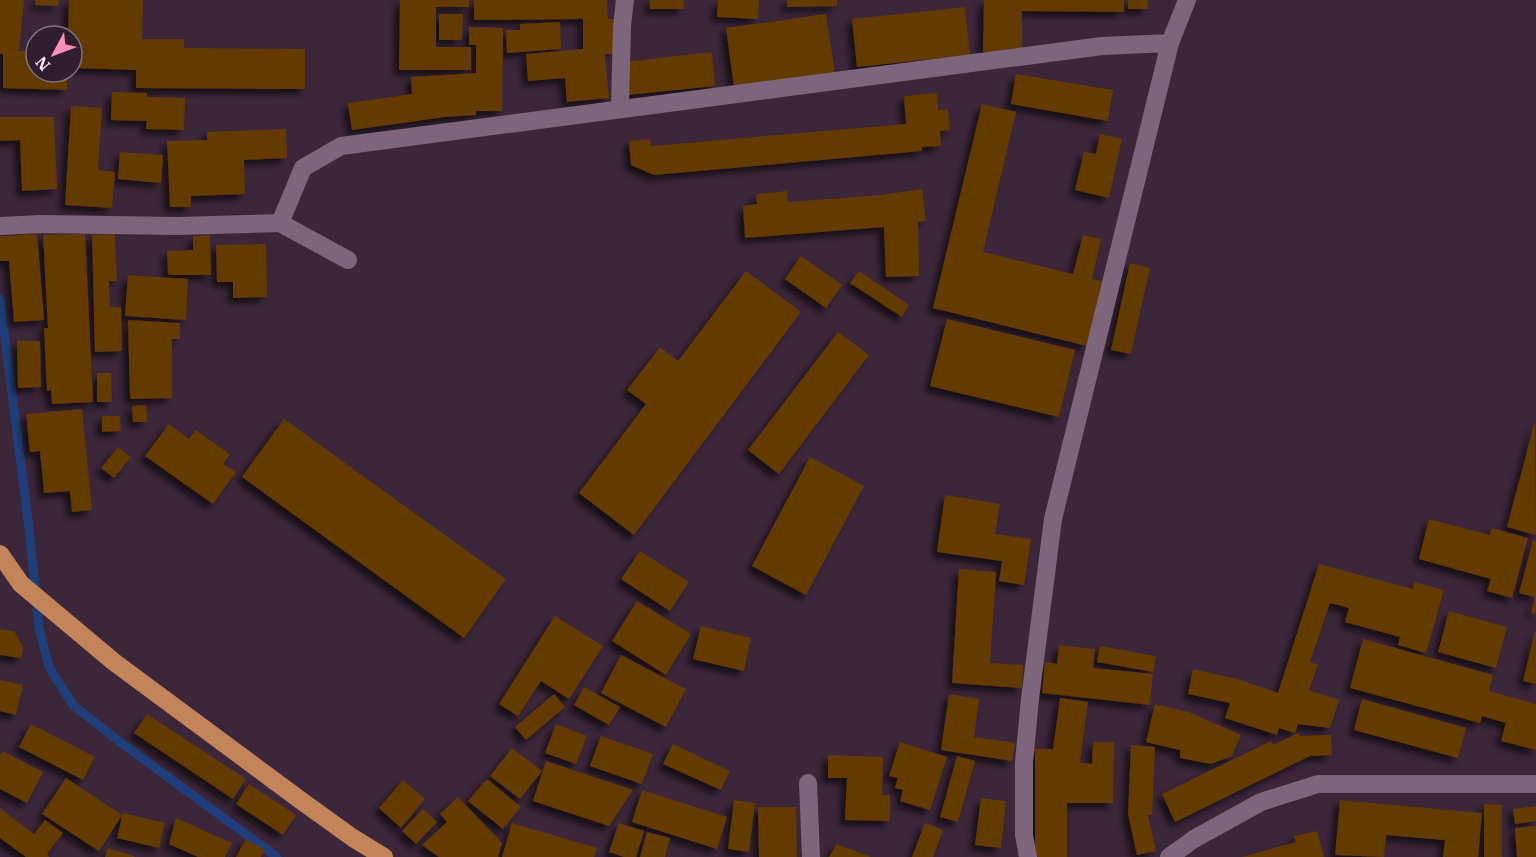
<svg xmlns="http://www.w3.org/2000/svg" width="1536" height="857" font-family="'IBM Plex Serif',serif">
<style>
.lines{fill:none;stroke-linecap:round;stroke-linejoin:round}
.stream{stroke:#203f7a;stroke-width:9}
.building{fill:#633a00;filter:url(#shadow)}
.minor{stroke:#7d657b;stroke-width:18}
.major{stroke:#c3845a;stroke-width:18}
</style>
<defs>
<filter id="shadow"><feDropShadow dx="-5.5" dy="5.5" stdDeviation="3" flood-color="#0009"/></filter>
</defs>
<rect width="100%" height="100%" fill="#3c263a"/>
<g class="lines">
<path class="stream" d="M0 299 29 528 39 628 49 667 73 705 116 739 277 857"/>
</g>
<path class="building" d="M0 0H24L19 51 36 52V72H67V90L3 88V54H0Z
M35 0H59L58 6 35 5Z
M69 0H143L142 39H184V48L305 49V89L136 88V70L72 68V36H68Z
M400 0H469V7H436V47H471V70H399Z
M474 0H607L608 19H613V54H605L609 98 567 102 565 78 528 81 526 54 583 49V19L474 20Z
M650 0H684V9H650Z
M718 0H759L758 19 717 17Z
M787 0H837V6L787 7Z
M984 0H1124V12L1022 11V52H983Z
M1128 0H1148V9H1128Z
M965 7 970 55 857 67 852 19Z
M439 14H463L462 40H439Z
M826 14 835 73 734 87 726 28Z
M560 22 561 49 507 53 506 30H520V24Z
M469 27 503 28 502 111H476V115L445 117 352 130 348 103 412 94 411 77 476 73V45H469Z
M712 52 715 86 627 95 624 62Z
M1016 74 1113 90 1108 121 1011 104Z
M112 92 147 93V97L185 98 184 130 146 129 147 121 111 120Z
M937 93 938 110 948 109 950 130 940 131 941 146 922 147V151L654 175 631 165 629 141 650 139 651 146 906 124 904 96Z
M982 104 1016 112 983 252 1073 274 1083 235 1101 239 1092 279 1102 281 1087 346 933 308Z
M71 106 102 108 98 170 115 172 112 208 65 205Z
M0 117H54L57 189 22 191 20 140 0 141Z
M286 129 287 158 244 160 245 194 191 196V207H170L167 141 207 140V132Z
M1100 134 1122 139 1109 198 1075 190 1084 152 1096 154Z
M120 152 163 155 161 183 118 179Z
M922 189 926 221 918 222 919 276 886 277 884 227 745 238 743 206 757 204 756 194 787 191 788 202 881 195Z
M37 234 44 320 14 322 9 261H0V236Z
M85 234 93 402 52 404 51 390 47 391 44 328H48L43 235Z
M115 234 117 281H109L110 307H121L122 351 95 352 92 235Z
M210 235 211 275H168L167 251 193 250V236Z
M266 244 267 297 233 298V282H217L216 245Z
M801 256 842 285 826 308 785 279Z
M1130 263 1150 268 1131 354 1111 350Z
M746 271 801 312 634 535 579 493 646 404 627 390 660 347 678 361Z
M859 271 909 305 902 317 850 283Z
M128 275 188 279 186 320 125 316Z
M947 319 1075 350 1059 417 930 386Z
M128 320 180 323V339H172V398L130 399Z
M838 332 869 355 779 474 748 450Z
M17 341H40L41 387 18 388Z
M97 373H111L112 402H97Z
M146 405 147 422H133L132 406Z
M82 409 92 510 72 512 70 491 44 493 40 451 30 452 26 414Z
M102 416H120L121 431 102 432Z
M284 419 506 579 464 638 242 477Z
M1535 421 1536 532 1535 535 1507 527Z
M169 424 189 439 196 430 230 454 223 464 236 472 213 504 145 456Z
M118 447 131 457 114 478 101 468Z
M810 457 864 486 806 595 752 566Z
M945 495 1000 504 995 534 1031 539 1024 585 999 581 1002 561 937 552Z
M1429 519 1490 535 1492 528 1528 538 1512 598 1487 591 1491 579 1419 559Z
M1533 540 1536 541V614L1531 613 1535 597 1519 593Z
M640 551 689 582 670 611 621 579Z
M1319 564 1413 589 1414 582 1444 590 1426 653 1398 645 1400 637 1345 622 1349 608 1330 603 1310 662 1318 665 1309 690 1339 700 1330 728 1298 724 1295 733 1279 728 1277 735 1225 718 1230 703 1188 694 1193 669 1238 679 1278 693Z
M959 569 996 572 990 663 1023 665 1022 688 952 683Z
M637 601 691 634 666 675 612 641Z
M1449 611 1507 627 1496 668 1438 652Z
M555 616 603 646 569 699 541 681 518 716 499 704Z
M701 626 751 638 744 671 693 659Z
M0 629 14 631 23 646 21 658 0 655Z
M1535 631H1536V684L1523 681Z
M1363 639 1493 675 1489 691 1536 704V750L1501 741 1506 723 1482 716 1480 723 1350 688Z
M1059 645 1095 649 1093 668 1153 674 1150 705 1042 693 1045 662 1057 664Z
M1100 646 1156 656 1153 672 1097 662Z
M621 655 686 689 666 727 601 693Z
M0 680 23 685 16 715 0 711Z
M584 687 620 707 609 725 574 705Z
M554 694 565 707 526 740 515 727Z
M949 694 979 699 974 737 1015 743 1012 761 941 750Z
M1060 698 1088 702 1080 763 1092 764 1093 742H1114L1113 803H1067V857H1035V749H1053Z
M1362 699 1466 728 1458 758 1354 730Z
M1155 704 1189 712 1241 735 1232 756 1211 764 1180 758V750L1146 742Z
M147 714 246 779 233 799 134 733Z
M31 724 95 757 83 780 19 747Z
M556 724 587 736 576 764 545 753Z
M1298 733 1300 736 1331 735 1332 755 1310 756 1175 822 1162 794 1271 741 1273 745Z
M601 736 653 754 642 784 590 766Z
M900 742 947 757 930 810 900 801 903 790 895 788 898 778 889 776Z
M673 744 730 771 721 790 663 764Z
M1131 745 1155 747 1152 815H1148L1156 851 1137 855 1128 814Z
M512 748 542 771 520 799 490 776Z
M2 751 43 772 27 803 0 789V756Z
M828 755 883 757 882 795H890V821L845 820 847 778H828Z
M957 756 975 761 958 822 940 817Z
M546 761 633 790 609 826 533 801Z
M66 778 122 815 99 851 42 814Z
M487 779 521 807 503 829 468 801Z
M403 780 425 799 401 828 379 808Z
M249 784 296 815 283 835 236 804Z
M642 790 727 817 717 849 632 822Z
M458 797 502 843 498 857H439L422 845 447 822 440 814Z
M981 798 1006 801 1001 848 975 845Z
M734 800 755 803 749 852 728 849Z
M1340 800 1482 813 1478 857H1443L1445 840 1386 835 1384 857 1335 855Z
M1484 804 1502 805V857H1484Z
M1536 806V821L1515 824 1513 809Z
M758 807H796L797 857H759Z
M0 808 34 834 45 820 63 833 47 854 49 857H26L0 838Z
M423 809 437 822 416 844 402 831Z
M123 813 165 823 159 848 117 838Z
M176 818 232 843 225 857H198L169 844Z
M512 823 597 848 594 857H502Z
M619 823 644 831 636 857H624L609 852Z
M925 823 943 830 933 857H912Z
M1536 826V857H1517L1515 828Z
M1317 831 1324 857H1242L1296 842 1294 836Z
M647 832 670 838 665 857H640Z
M246 839 265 850 261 857H236Z
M837 844 871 857H829Z
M108 848 134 856V857H105Z"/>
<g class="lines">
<path class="minor" d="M620 108 622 26 625 0
M280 223 303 168 341 146 1102 46 1170 43
M0 226 41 224 178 226 280 223 348 260
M808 783 811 857
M1028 857 1024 835V762L1030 699 1053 519 1170 43 1187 0
M1169 857 1194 839 1261 802 1318 784H1536"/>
<path class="major" d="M0 554 21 584 114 662 303 802 353 838 384 857"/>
</g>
<g transform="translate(54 54) rotate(229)"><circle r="28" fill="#311d30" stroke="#817080" stroke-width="1.5"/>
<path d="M0-4.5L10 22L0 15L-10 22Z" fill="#ff8eba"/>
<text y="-9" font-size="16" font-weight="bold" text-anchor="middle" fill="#faecf9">N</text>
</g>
</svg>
